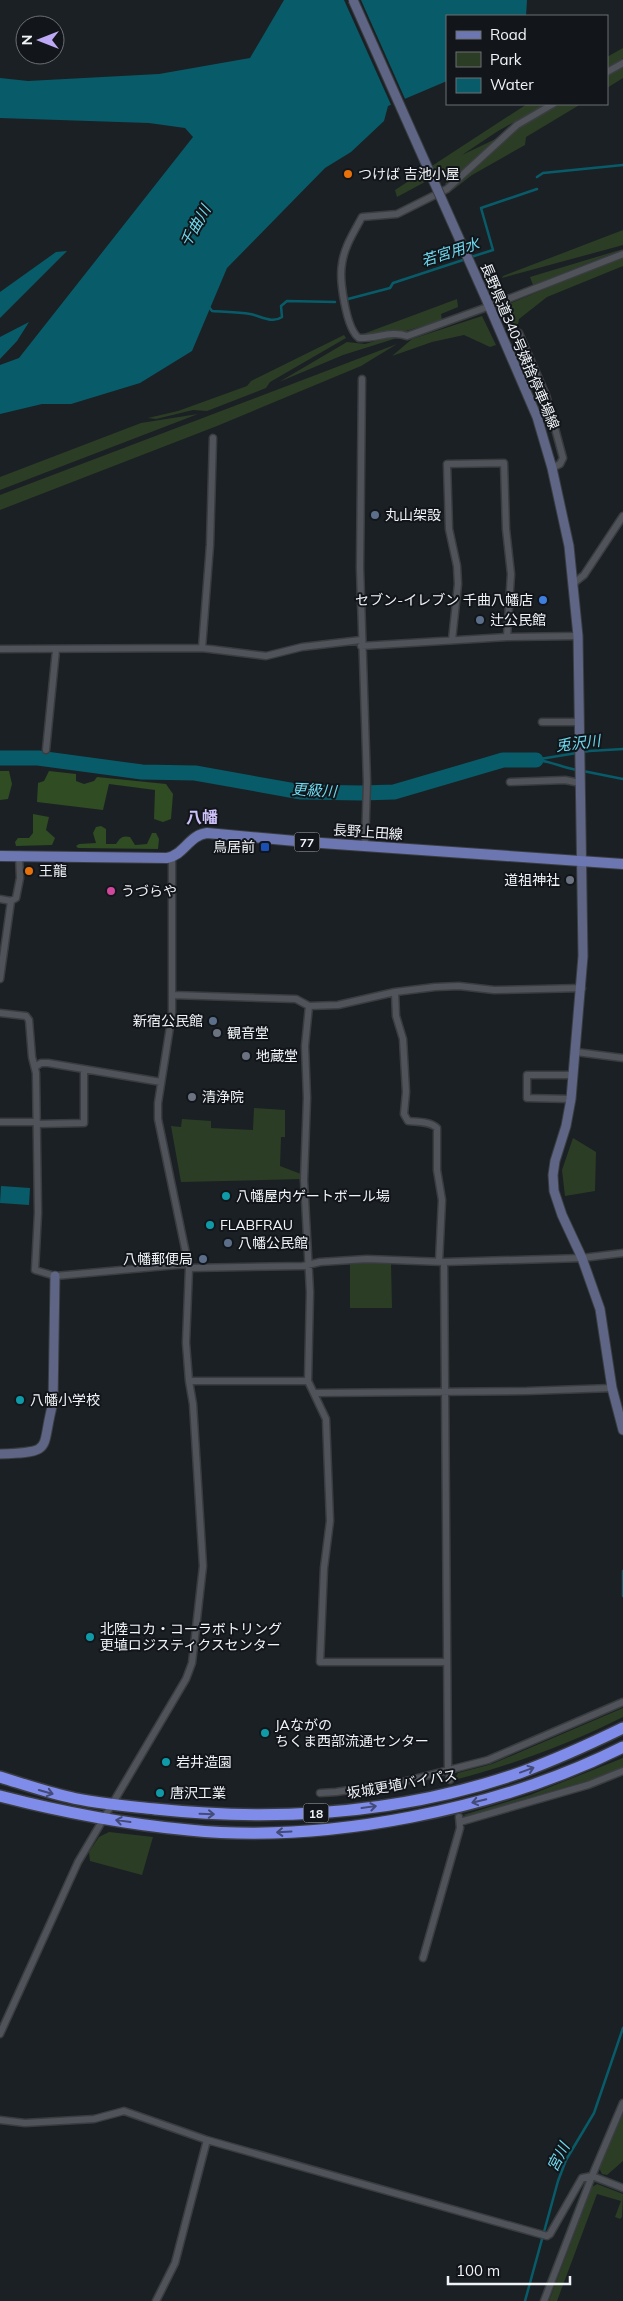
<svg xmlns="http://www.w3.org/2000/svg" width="623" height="2301" font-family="Mulish,'Noto Sans JP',sans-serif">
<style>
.green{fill:#2c3d25}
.forest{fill:#2f4c23}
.water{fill:#085c69}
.pier{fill:#1b2024}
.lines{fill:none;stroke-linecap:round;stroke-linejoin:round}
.stream{stroke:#085c69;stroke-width:2.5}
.river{stroke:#085c69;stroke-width:15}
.street-casing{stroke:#3a3d40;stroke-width:9}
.secondary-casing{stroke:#3a3d40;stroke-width:11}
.primary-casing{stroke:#3a3d40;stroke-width:12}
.highway-casing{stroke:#3a3d40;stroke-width:14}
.street{stroke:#50545a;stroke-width:6}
.secondary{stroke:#5e6585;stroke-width:9}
.primary{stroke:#6c76b0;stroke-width:10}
.highway{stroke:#7f8ce9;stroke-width:11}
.secondary-bridge-casing{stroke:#3a3d40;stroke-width:11;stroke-linecap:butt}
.secondary-bridge{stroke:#5e6585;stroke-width:9}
.oneway{stroke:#434b78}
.food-dot{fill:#e8710a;stroke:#12161b;stroke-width:2}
.service-dot{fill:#5c6f8a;stroke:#12161b;stroke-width:2}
.shop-dot{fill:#3f7fe0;stroke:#12161b;stroke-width:2}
.transit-dot{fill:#1a4fb4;stroke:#12161b;stroke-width:2}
.worship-dot{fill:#6b7280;stroke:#12161b;stroke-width:2}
.hotel-dot{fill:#d1479c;stroke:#12161b;stroke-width:2}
.culture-dot{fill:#0f9aa8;stroke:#12161b;stroke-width:2}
.labels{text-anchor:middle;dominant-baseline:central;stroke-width:4;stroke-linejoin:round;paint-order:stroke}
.shield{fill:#12161b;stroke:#aeb1b5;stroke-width:1}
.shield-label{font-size:12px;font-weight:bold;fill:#f1f4f7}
.poi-label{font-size:14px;fill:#f1f4f7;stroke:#12161b;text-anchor:start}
.street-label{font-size:14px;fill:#f1f4f7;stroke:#12161b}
.water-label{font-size:15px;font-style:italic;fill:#6cd9ee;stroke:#12161b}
.quarter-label{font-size:16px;font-weight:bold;fill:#cec0f9;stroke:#12161b}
</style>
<rect width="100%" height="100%" fill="#1b2024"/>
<path class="green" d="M623 48V58L607 68V57Z
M623 67V78L607 88V76Z
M527 104H546L498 131 462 155 506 134 450 184H445L453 175 451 168 397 197 395 190Z
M559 104H581L526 137 525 145 472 175 449 193 521 126Z
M623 230V245L502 278 503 276Z
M623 249 533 285 530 277Z
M623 257V266L547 297 519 319 515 340 499 308Z
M457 299 458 307 441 314 442 320 406 331H390L373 335 363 334Z
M482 316 496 345 490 347 464 335 432 342 392 356 412 339Z
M344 335 346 338 270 382 266 388 207 411 193 410 156 419 148 418 178 411 247 386 251 381Z
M388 337 397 338 343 355 279 382 347 342 365 344Z
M397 344 361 366 217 426 0 510V495Z
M198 414 0 490V477L141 423Z
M254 1108 285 1110V1137H281L280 1166 301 1174V1179L181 1182 171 1126 181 1127 182 1119 211 1121V1128L253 1130Z
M573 1138 596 1152 595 1191 565 1196 562 1170Z
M376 1262 391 1263 392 1308H350V1264Z
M623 1708V1717C569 1744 512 1765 454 1780L458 1773 492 1764Z
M623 1758V1767L587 1781 466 1816 463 1815 530 1795Z
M109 1832 153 1837 142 1875 90 1861 89 1852 99 1837Z
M623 2114V2161L607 2175 602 2174 599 2168Z
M597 2184 623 2194 622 2217 620 2219 615 2217 621 2201 597 2194 557 2301H549L592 2187Z"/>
<path class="forest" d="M0 771H9L12 784 8 799 0 800Z
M49 771 76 774V781L84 784 94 781 97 777 166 784 173 794 171 819 163 822 154 819 155 790 109 784 103 810 37 802 38 783 44 781Z
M33 814 49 817 46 830 55 838 52 845 16 846 15 842 18 838H29L33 833Z
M101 826 106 829V844H116C120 838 122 835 130 837L135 845 147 844 152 833H156L159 839 158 849 78 848 76 846 79 844 96 843 93 833 96 827Z"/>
<path class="water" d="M284 0H527L526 16H447V81L388 106 384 121 351 152 325 168 227 268 192 351 140 383 71 404H42L0 414V365L19 358 193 137 185 128 149 123 0 118V78L28 81 159 74 250 58Z
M67 251 0 318V292L56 252Z
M29 322 17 341 0 359V337Z
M1 1186 30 1188 29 1205 0 1203Z"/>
<path class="pier" d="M344 0H361L406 101 392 107Z"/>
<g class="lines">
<path class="stream" d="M537 177 543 173 623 165
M471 257 493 250 481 208 537 189
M348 299 390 288 393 283 466 259
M209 307 212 311C225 312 238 312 250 314 261 316 272 324 282 317L281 306 287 301 335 302
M540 759 589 751 623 749
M536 760C551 761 563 768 577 770
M583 771 623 779
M623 1571V1596
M525 2301 558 2181 566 2160 594 2113 623 2028"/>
<path class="river" d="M0 758H38L142 772 195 773 301 792 362 793 394 792 503 760H536"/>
<defs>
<path id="street" d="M607 72 623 63
M553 104 517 125 447 189 397 214 362 217C354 232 344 247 342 264 339 279 346 329 359 338 376 339 391 330 407 336L490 306 623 254
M519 333 546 395 563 458 560 464 552 468
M362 379 360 568 367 782 365 846
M574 583 584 575 623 516
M452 640 458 584 457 566 449 529 447 464 504 463 506 529 511 574 507 637
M361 646 507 637 578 636
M202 648 210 545 213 438
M0 649 202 648 266 656 302 647 361 640
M542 722H579
M46 750 56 650
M510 782 565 780 580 783
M0 899 11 901
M0 979 11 901 16 898 20 878 19 855
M395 992 396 1016 403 1039 406 1092 404 1114 408 1121C417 1122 430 1121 437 1128V1170L442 1200 439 1262
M173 995 296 999 309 1006 338 1005 395 992 435 987 459 986 494 990 582 988
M309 1006 305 1046 307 1098 304 1180 310 1292 308 1381 326 1419 330 1521 324 1568 320 1662H447
M0 1013 26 1016 29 1020 32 1057 36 1073 38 1213 35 1270 55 1276 188 1264
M576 1052 623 1058
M35 1067 41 1063H48L161 1082
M571 1099 527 1098V1075H573
M0 1122H37
M37 1124 84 1123V1070
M444 1262 448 1769 450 1780
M189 1268 303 1266 320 1262 367 1259 444 1262 582 1258 623 1253
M189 1381H308
M314 1393 527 1391 612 1388
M320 1793 336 1792 402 1782 488 1760 623 1702
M460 1822 588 1785 623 1771
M423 1958 460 1828 459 1817
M0 2034 78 1862 186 1679 192 1663 203 1566 193 1404 189 1381 186 1343 189 1268 158 1119V1103L172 1014V857
M623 2103 592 2176 623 2188
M0 2120 25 2123 94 2119 124 2111 207 2140
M156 2301 175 2263 207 2140 547 2236 550 2234 582 2178 592 2176 544 2301"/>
<path id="secondary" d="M487 301 537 417 552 468 569 546 578 636 583 956 571 1099 566 1126 555 1161 553 1175 554 1191 562 1215 582 1258 600 1309 612 1388 623 1430
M0 1454C56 1452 40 1450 53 1403L55 1276"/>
<path id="primary" d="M0 856 167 858C184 855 189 835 207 833L307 842 623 864"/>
<path id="highway" d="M0 1777C23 1784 46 1792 69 1797 97 1804 127 1806 155 1809 278 1822 405 1813 522 1772 557 1759 590 1744 623 1728
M0 1796C62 1812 125 1824 189 1830 326 1844 500 1809 623 1747"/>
</defs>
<use href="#street" class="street-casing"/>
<use href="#secondary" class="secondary-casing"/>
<use href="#primary" class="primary-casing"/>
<use href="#highway" class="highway-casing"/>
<use href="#street" class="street"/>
<use href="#secondary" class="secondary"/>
<use href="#primary" class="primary"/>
<use href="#highway" class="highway"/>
<defs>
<path id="secondary-bridge" d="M353 0 487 301"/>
</defs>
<use href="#secondary-bridge" class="secondary-bridge-casing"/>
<use href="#secondary-bridge" class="secondary-bridge"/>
</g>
<defs><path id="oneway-shaft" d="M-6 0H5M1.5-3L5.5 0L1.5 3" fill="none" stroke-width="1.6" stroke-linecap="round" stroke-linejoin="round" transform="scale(1.25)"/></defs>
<g class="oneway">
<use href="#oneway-shaft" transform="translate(527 1770) rotate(-20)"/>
<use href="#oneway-shaft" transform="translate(46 1792) rotate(16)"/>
<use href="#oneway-shaft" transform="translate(479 1801) rotate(166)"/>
<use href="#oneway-shaft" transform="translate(369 1807) rotate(-8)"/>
<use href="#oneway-shaft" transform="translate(207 1814) rotate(2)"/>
<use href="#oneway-shaft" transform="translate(123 1821) rotate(-172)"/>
<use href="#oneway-shaft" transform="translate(284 1832) rotate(177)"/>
</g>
<g class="food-dot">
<circle cx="348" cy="174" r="5"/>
<circle cx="29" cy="871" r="5"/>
</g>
<g class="service-dot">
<circle cx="375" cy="515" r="5"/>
<circle cx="480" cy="620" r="5"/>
<circle cx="213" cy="1021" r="5"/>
<circle cx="228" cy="1243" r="5"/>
<circle cx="203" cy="1259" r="5"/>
</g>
<circle class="shop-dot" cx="543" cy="600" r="5"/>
<rect class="transit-dot" x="260" y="842" width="10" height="10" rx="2.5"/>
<g class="worship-dot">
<circle cx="570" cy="880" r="5"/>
<circle cx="217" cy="1033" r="5"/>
<circle cx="246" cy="1056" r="5"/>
<circle cx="192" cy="1097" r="5"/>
</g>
<circle class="hotel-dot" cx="111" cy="891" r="5"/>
<g class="culture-dot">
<circle cx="226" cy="1196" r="5"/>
<circle cx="210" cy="1225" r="5"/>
<circle cx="20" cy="1400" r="5"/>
<circle cx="90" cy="1637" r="5"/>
<circle cx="265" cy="1733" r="5"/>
<circle cx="166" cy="1762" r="5"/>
<circle cx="160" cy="1793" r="5"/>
</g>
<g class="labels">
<g class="shield">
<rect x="294.5" y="832.5" width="25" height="19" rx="4"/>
<rect x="303.5" y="1803.5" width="25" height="19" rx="4"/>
</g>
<g class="shield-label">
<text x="307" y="842">77</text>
<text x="316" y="1813">18</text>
</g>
<g class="poi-label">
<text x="358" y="174">つけば 吉池小屋</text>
<text x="385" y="515">丸山架設</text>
<text x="533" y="600" text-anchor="end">セブン-イレブン 千曲八幡店</text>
<text x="490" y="620">辻公民館</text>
<text x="255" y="847" text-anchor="end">鳥居前</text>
<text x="39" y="871">王龍</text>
<text x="560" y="880" text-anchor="end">道祖神社</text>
<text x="121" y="891">うづらや</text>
<text x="203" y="1021" text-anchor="end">新宿公民館</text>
<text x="227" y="1033">観音堂</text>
<text x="256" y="1056">地蔵堂</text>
<text x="202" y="1097">清浄院</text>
<text x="236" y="1196">八幡屋内ゲートボール場</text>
<text x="220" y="1225">FLABFRAU</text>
<text x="238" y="1243">八幡公民館</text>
<text x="193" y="1259" text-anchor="end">八幡郵便局</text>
<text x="30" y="1400">八幡小学校</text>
<text x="100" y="1629">北陸コカ・コーラボトリング<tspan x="100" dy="16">更埴ロジスティクスセンター</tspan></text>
<text x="275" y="1725">JAながの<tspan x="275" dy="16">ちくま西部流通センター</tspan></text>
<text x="176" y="1762">岩井造園</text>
<text x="170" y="1793">唐沢工業</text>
</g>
<g class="street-label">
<text transform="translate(520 346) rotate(67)">長野県道340号姨捨停車場線</text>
<text transform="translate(368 832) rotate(4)">長野上田線</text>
<text transform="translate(402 1784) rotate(-10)">坂城更埴バイパス</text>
</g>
<g class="water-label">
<text transform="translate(195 226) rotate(-60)">千曲川</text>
<text transform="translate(450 252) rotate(-18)">若宮用水</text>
<text transform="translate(578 743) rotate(-7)">兎沢川</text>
<text transform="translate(314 790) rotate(3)">更級川</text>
<text transform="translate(558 2157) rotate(-63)">宮川</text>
</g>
<g class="quarter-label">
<text x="202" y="817">八幡</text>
</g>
</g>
<rect x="446" y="15" width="162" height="90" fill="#12161b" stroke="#6b6f73"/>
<rect x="456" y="31" width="25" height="8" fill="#6c76b0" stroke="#6b6f73"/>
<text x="490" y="40" font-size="15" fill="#f1f4f7">Road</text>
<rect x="456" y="52" width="25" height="15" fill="#2c3d25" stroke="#6b6f73"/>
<text x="490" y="65" font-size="15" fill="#f1f4f7">Park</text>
<rect x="456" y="78" width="25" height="15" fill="#085c69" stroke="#6b6f73"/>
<text x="490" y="90" font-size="15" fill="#f1f4f7">Water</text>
<g transform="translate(40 40) rotate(270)"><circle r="24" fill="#12161b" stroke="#6b6f73"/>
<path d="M0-4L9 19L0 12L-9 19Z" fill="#bda9f5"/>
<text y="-8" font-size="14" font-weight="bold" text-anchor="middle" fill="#f1f4f7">N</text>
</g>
<path d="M448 2276v8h122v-8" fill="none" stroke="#f1f4f7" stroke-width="2.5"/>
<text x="456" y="2276" font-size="15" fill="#f1f4f7" stroke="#12161b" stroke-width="4" paint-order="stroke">100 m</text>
</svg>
